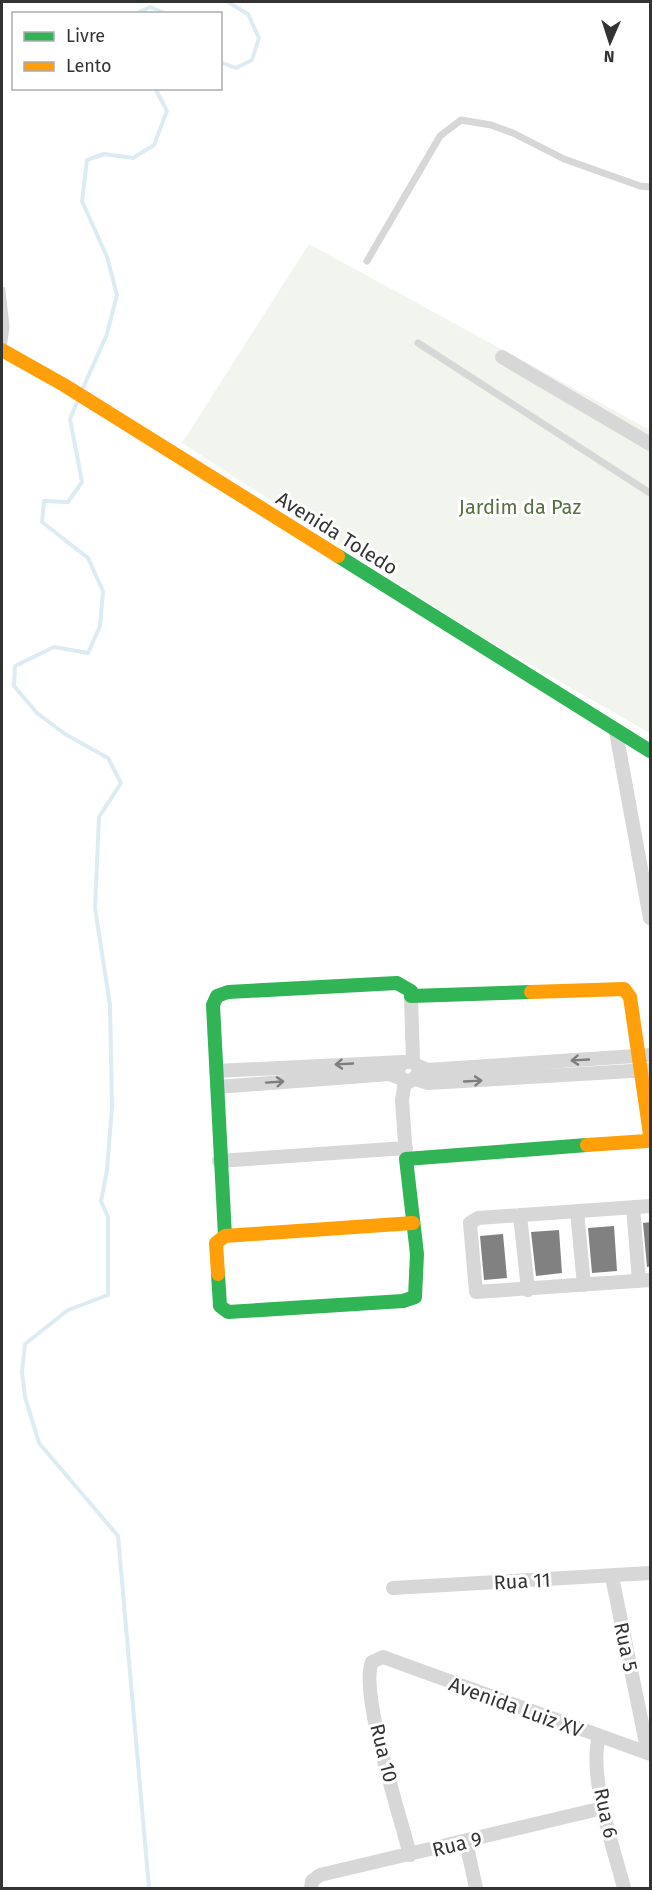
<svg xmlns="http://www.w3.org/2000/svg" width="652" height="1890" font-family="'Fira Sans',sans-serif">
<style>
.green{fill:#f1f5ed}
.lines{fill:none;stroke-linecap:round;stroke-linejoin:round}
.stream{stroke:#ddebf3;stroke-width:4}
.building{fill:#818181}
.lane{stroke:#d7d7d7;stroke-width:7}
.street{stroke:#d7d7d7;stroke-width:14}
.fast{stroke:#30b455;stroke-width:14}
.slow{stroke:#ff9f0a;stroke-width:14}
.oneway{stroke:#7d7d7d}
.labels{text-anchor:middle;dominant-baseline:central;stroke-width:6;stroke-linejoin:round;paint-order:stroke}
.park-label{font-size:20px;fill:#56703f;stroke:#fff}
.street-label{font-size:20px;fill:#333;stroke:#fff}
</style>
<rect width="100%" height="100%" fill="#fff"/>
<path class="green" d="M309 244 650 430V733L482 637 182 443Z"/>
<g class="lines">
<path class="stream" d="M135 14 150 7 167 14
M220 62 236 68 252 60 259 38 248 14 228 2
M83 388 107 334 117 295 107 257 82 201 87 160 104 154 133 158 154 145 167 111 155 88
M78 400 70 419 82 482 68 502 44 501 42 522 88 558 103 591 100 626 88 653 54 647 15 666 14 686 37 713 65 734 108 758 121 783 99 817 95 908 110 1005 112 1107 107 1170 101 1201 108 1217V1295L68 1310 25 1344 22 1372 25 1397 39 1443 118 1536 149 1888"/>
</g>
<path class="building" d="M651 1222V1266L647 1267 643 1223Z
M614 1226 617 1271 592 1273 588 1228Z
M559 1230 562 1273 536 1276 531 1232Z
M503 1234 507 1278 484 1280 480 1236Z"/>
<g class="lines">
<path class="lane" d="M367 261 440 136 461 120 491 125 513 133 564 159 640 186 650 187
M2 290 6 327 3 348
M418 343 650 493"/>
<path class="street" d="M502 357 650 444
M616 732 650 918
M411 996 413 1062
M418 1066 427 1070 650 1055
M216 1071 403 1062
M415 1079 428 1083 649 1070
M405 1081 402 1100 406 1157
M217 1087 390 1074 409 1082 418 1075V1066L413 1062H403L398 1069 399 1076
M219 1161 406 1148
M650 1206 478 1218 470 1223 476 1292 650 1280
M633 1207 639 1281
M577 1211 584 1285
M520 1215 528 1290
M612 1577 648 1753
M393 1588 650 1573
M599 1737C588 1775 614 1849 624 1888
M466 1842 476 1888
M410 1855C401 1818 359 1692 372 1662L383 1657 650 1754
M311 1888 312 1881 320 1875 603 1808"/>
<path class="fast" d="M338 556 650 751
M225 1236 213 1005 217 996 228 992 397 983 411 991V996L531 992
M218 1274 220 1306 228 1312 403 1301 415 1297 417 1254 406 1159 587 1145"/>
<path class="slow" d="M2 350 64 385 338 556
M531 992 624 989 630 997 650 1134 647 1141 587 1145
M218 1274 216 1243 225 1236 413 1223"/>
</g>
<defs><path id="oneway-shaft" d="M-6 0H5M1.5-3L5.5 0L1.5 3" fill="none" stroke-width="1.6" stroke-linecap="round" stroke-linejoin="round" transform="scale(1.5)"/></defs>
<g class="oneway">
<use href="#oneway-shaft" transform="translate(580 1060) rotate(177)"/>
<use href="#oneway-shaft" transform="translate(344 1064) rotate(177)"/>
<use href="#oneway-shaft" transform="translate(473 1081) rotate(-3)"/>
<use href="#oneway-shaft" transform="translate(275 1082) rotate(-4)"/>
</g>
<g class="labels">
<g class="park-label">
<text x="520" y="507">Jardim da Paz</text>
</g>
<g class="street-label">
<text transform="translate(337 533) rotate(32)">Avenida Toledo</text>
<text transform="translate(522 1581) rotate(-3)">Rua 11</text>
<text transform="translate(626 1647) rotate(78)">Rua 5</text>
<text transform="translate(516 1707) rotate(20)">Avenida Luiz XV</text>
<text transform="translate(384 1753) rotate(76)">Rua 10</text>
<text transform="translate(606 1813) rotate(78)">Rua 6</text>
<text transform="translate(457 1844) rotate(-14)">Rua 9</text>
</g>
</g>
<rect width="652" height="1890" fill="none" stroke="#333333" stroke-width="6"/>
<rect x="12" y="12" width="210" height="78" fill="#ffffff" stroke="#adadad" stroke-width="1.5"/>
<rect x="24" y="32" width="30" height="9" fill="#30b455" stroke="#adadad" stroke-width="1.5"/>
<text x="66" y="42" font-size="18" fill="#333333">Livre</text>
<rect x="24" y="62" width="30" height="9" fill="#ff9f0a" stroke="#adadad" stroke-width="1.5"/>
<text x="66" y="72" font-size="18" fill="#333333">Lento</text>
<g transform="translate(610 42) rotate(183)" stroke="#ffffff" stroke-width="4.5" paint-order="stroke">
<path d="M0-4.5L10 22L0 15L-10 22Z" fill="#333333"/>
<text y="-9" font-size="16" font-weight="bold" text-anchor="middle" fill="#333333">N</text>
</g>
</svg>
